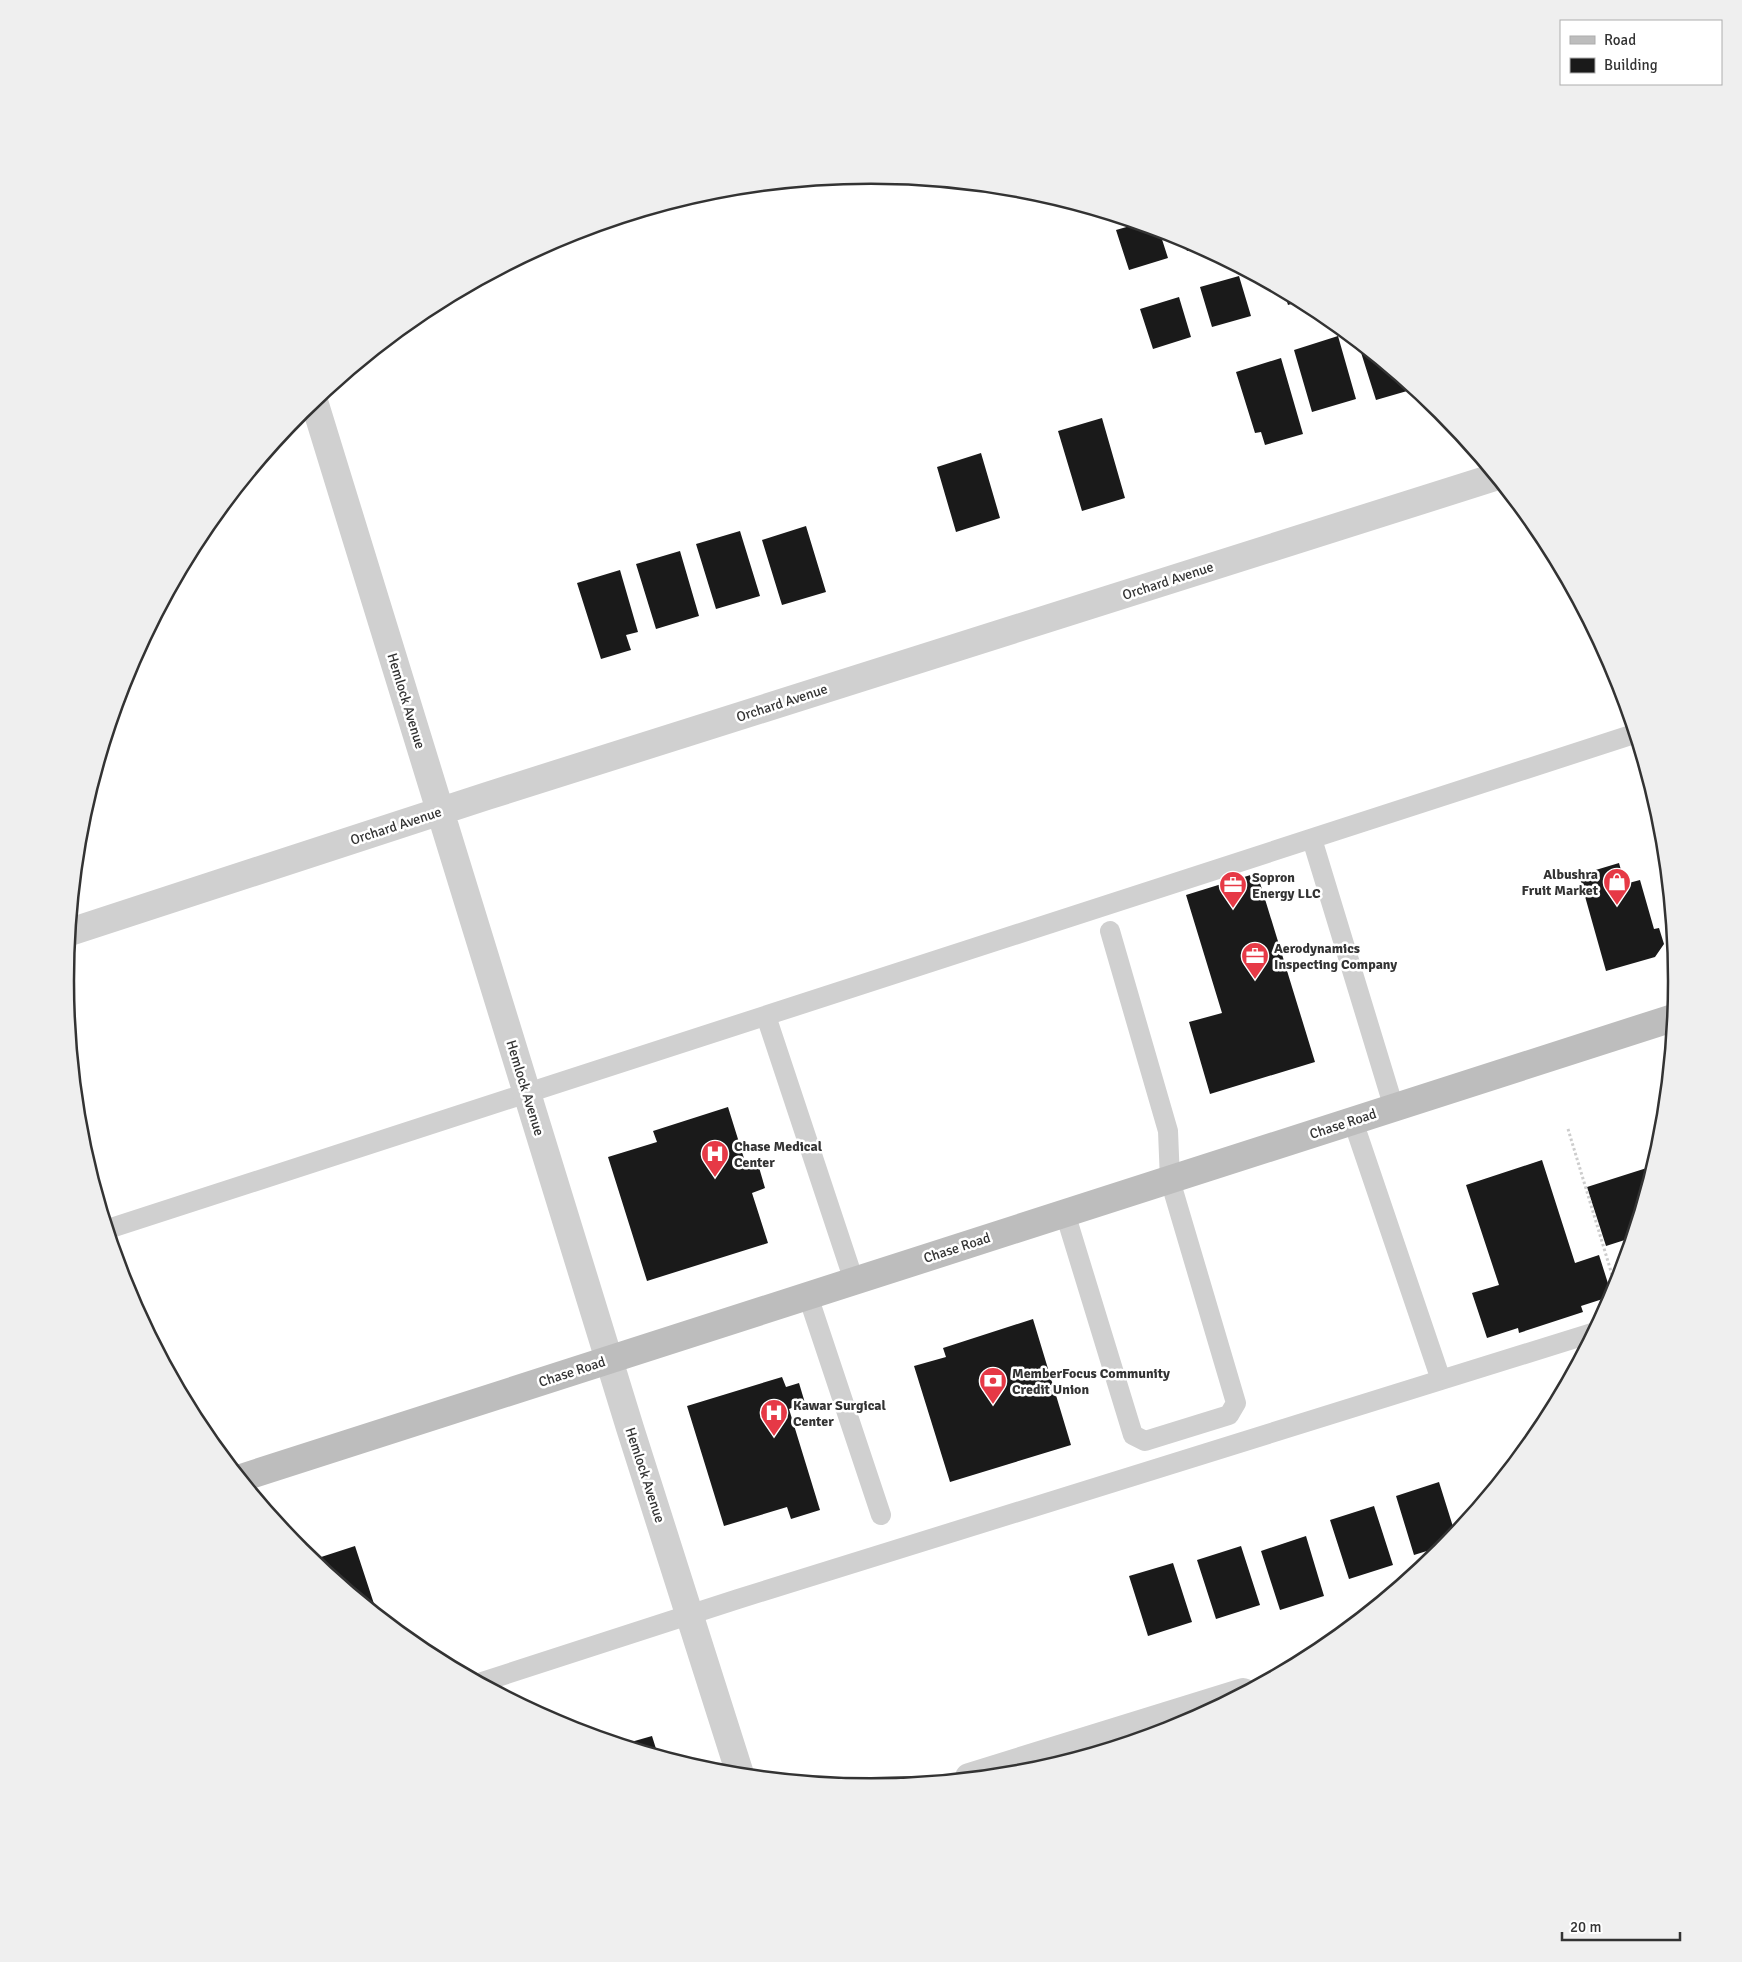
<svg xmlns="http://www.w3.org/2000/svg" width="1742" height="1962" font-family="Signika,sans-serif">
<style>
.building{fill:#1a1a1a}
.lines{fill:none;stroke-linecap:round;stroke-linejoin:round}
.path{stroke:#cdcdcd;stroke-width:3;stroke-dasharray:2.5 2.5;stroke-linecap:butt}
.lane{stroke:#d0d0d0;stroke-width:20}
.street{stroke:#d0d0d0;stroke-width:28}
.secondary{stroke:#bdbdbd;stroke-width:28}
.labels{text-anchor:middle;dominant-baseline:central;stroke-width:5;stroke-linejoin:round;paint-order:stroke}
.street-label{font-size:14px;fill:#333;stroke:#fff}
.poi-label{font-size:14px;font-weight:bold;fill:#333;stroke:#fff;text-anchor:start}
.rim{fill:none;stroke:#333;stroke-width:2.5}
</style>
<rect width="100%" height="100%" fill="#fff"/>
<path class="building" d="M1137 224 1159 230 1168 258 1129 270 1116 230Z
M1182 238 1200 247 1187 251Z
M1239 276 1251 316 1212 327 1200 287Z
M1284 292 1297 299 1301 301 1288 305Z
M1179 297 1191 337 1153 349 1140 309Z
M1338 336 1356 399 1312 412 1294 350Z
M1358 343 1367 350 1414 389 1376 400Z
M1281 358 1303 434 1265 445 1261 432 1255 433 1236 372Z
M1102 418 1125 498 1082 511 1058 431Z
M981 453 1000 518 956 532 937 467Z
M806 526 826 592 782 605 762 540Z
M740 531 760 596 716 609 696 544Z
M680 551 699 616 656 629 636 564Z
M620 570 638 632 626 635 631 650 601 659 577 583Z
M1619 863 1625 884 1640 880 1654 929 1659 928 1664 944 1655 957 1606 971 1579 875Z
M1257 873 1315 1062 1210 1094 1189 1022 1222 1013 1186 895Z
M728 1107 747 1168 758 1164 765 1188 752 1193 768 1243 647 1281 608 1157 657 1142 653 1131Z
M1542 1160 1575 1263 1599 1255 1612 1296 1581 1306 1583 1312 1519 1333 1518 1328 1487 1338 1472 1293 1499 1285 1466 1185Z
M1653 1166 1631 1238 1606 1246 1587 1187Z
M1033 1319 1071 1445 950 1482 914 1366 946 1357 943 1348Z
M782 1377 786 1387 799 1383 805 1403 789 1409 820 1510 791 1519 787 1507 724 1526 687 1406Z
M1439 1482 1455 1533 1446 1545 1414 1555 1396 1496Z
M1374 1506 1393 1565 1349 1579 1330 1520Z
M1306 1536 1324 1596 1280 1610 1261 1551Z
M355 1546 377 1613 320 1566 318 1558Z
M1241 1546 1260 1605 1216 1619 1197 1560Z
M1173 1563 1192 1622 1148 1636 1129 1576Z
M652 1736 658 1755 624 1744Z"/>
<g class="lines">
<path class="path" d="M1568 1129 1616 1288"/>
<path class="lane" d="M1312 839 1394 1108
M766 1016 854 1281
M1353 1121 1441 1380
M1065 1213 1133 1435 1145 1441 1229 1415 1236 1403 1170 1180 1168 1131 1110 931
M108 1229 1634 734
M808 1296 881 1515
M482 1682 738 1599 1592 1333"/>
<path class="street" d="M314 401 630 1428 740 1774
M70 932 487 796 1495 477
M969 1777 1243 1692"/>
<path class="secondary" d="M241 1478 1673 1018"/>
</g>
<defs>
<symbol id="shop-pin" viewBox="-11 -11 22 30"><path d="M0 17L-7.5 6A9.5 9.5 0 1 1 7.5 6Z" fill="#e63946" stroke="#fff"/><path d="M-5-2.5h2.3a2.7 3.5 0 0 1 5.4 0H5L5.5 6h-11ZM-1.5-2.5h3a1.5 2.3 0 0 0-3 0Z" fill="#fff"/></symbol>
<symbol id="office-pin" viewBox="-11 -11 22 30"><path d="M0 17L-7.5 6A9.5 9.5 0 1 1 7.5 6Z" fill="#e63946" stroke="#fff"/><path d="M-6-3h4V-5.5h4V-3h4V5H-6ZM-1-4.5V-3h2v-1.5ZM-6 0V1H6V0Z" fill="#fff"/></symbol>
<symbol id="hospital-pin" viewBox="-11 -11 22 30"><path d="M0 17L-7.5 6A9.5 9.5 0 1 1 7.5 6Z" fill="#e63946" stroke="#fff"/><path d="M-5-5h3v3.5h4V-5h3V5h-3V1.5h-4V5h-3Z" fill="#fff"/></symbol>
<symbol id="bank-pin" viewBox="-11 -11 22 30"><path d="M0 17L-7.5 6A9.5 9.5 0 1 1 7.5 6Z" fill="#e63946" stroke="#fff"/><path d="M-6-4H6V4H-6ZM0-2.3a2.3 2.3 0 1 0 0 4.6a2.3 2.3 0 1 0 0-4.6Z" fill="#fff"/></symbol>
</defs>
<g fill-rule="evenodd">
<use href="#shop-pin" x="1601" y="866" width="32" height="43"/>
<use href="#office-pin" x="1217" y="869" width="32" height="43"/>
<use href="#office-pin" x="1239" y="940" width="32" height="43"/>
<use href="#hospital-pin" x="699" y="1138" width="32" height="43"/>
<use href="#bank-pin" x="977" y="1365" width="32" height="43"/>
<use href="#hospital-pin" x="758" y="1397" width="32" height="43"/>
</g>
<g class="labels">
<g class="street-label">
<text transform="translate(1168 581) rotate(-18)">Orchard Avenue</text>
<text transform="translate(406 701) rotate(73)">Hemlock Avenue</text>
<text transform="translate(782 703) rotate(-18)">Orchard Avenue</text>
<text transform="translate(396 826) rotate(-18)">Orchard Avenue</text>
<text transform="translate(525 1088) rotate(73)">Hemlock Avenue</text>
<text transform="translate(1343 1124) rotate(-18)">Chase Road</text>
<text transform="translate(957 1248) rotate(-18)">Chase Road</text>
<text transform="translate(572 1372) rotate(-18)">Chase Road</text>
<text transform="translate(645 1475) rotate(72)">Hemlock Avenue</text>
</g>
<g class="poi-label">
<text x="1598" y="874" text-anchor="end">Albushra<tspan x="1598" dy="16">Fruit Market</tspan></text>
<text x="1252" y="877">Sopron<tspan x="1252" dy="16">Energy LLC</tspan></text>
<text x="1274" y="948">Aerodynamics<tspan x="1274" dy="16">Inspecting Company</tspan></text>
<text x="734" y="1146">Chase Medical<tspan x="734" dy="16">Center</tspan></text>
<text x="1012" y="1373">MemberFocus Community<tspan x="1012" dy="16">Credit Union</tspan></text>
<text x="793" y="1405">Kawar Surgical<tspan x="793" dy="16">Center</tspan></text>
</g>
</g>
<path d="M0 0H1742V1962H0ZM74 981a797 797 0 1 1 1594 0a797 797 0 1 1-1594 0Z" fill="#efefef" fill-rule="evenodd"/>
<path class="rim" d="M74 981a797 797 0 1 1 1594 0a797 797 0 1 1-1594 0Z"/>
<rect x="1560" y="20" width="162" height="65" fill="#ffffff" stroke="#adadad"/>
<rect x="1570" y="36" width="25" height="8" fill="#bdbdbd" stroke="#adadad"/>
<text x="1604" y="45" font-size="15" fill="#333333">Road</text>
<rect x="1570" y="58" width="25" height="15" fill="#1a1a1a" stroke="#adadad"/>
<text x="1604" y="70" font-size="15" fill="#333333">Building</text>
<path d="M1562 1932v8h118v-8" fill="none" stroke="#333333" stroke-width="2.5"/>
<text x="1570" y="1932" font-size="15" fill="#333333" stroke="#ffffff" stroke-width="4" paint-order="stroke">20 m</text>
</svg>
